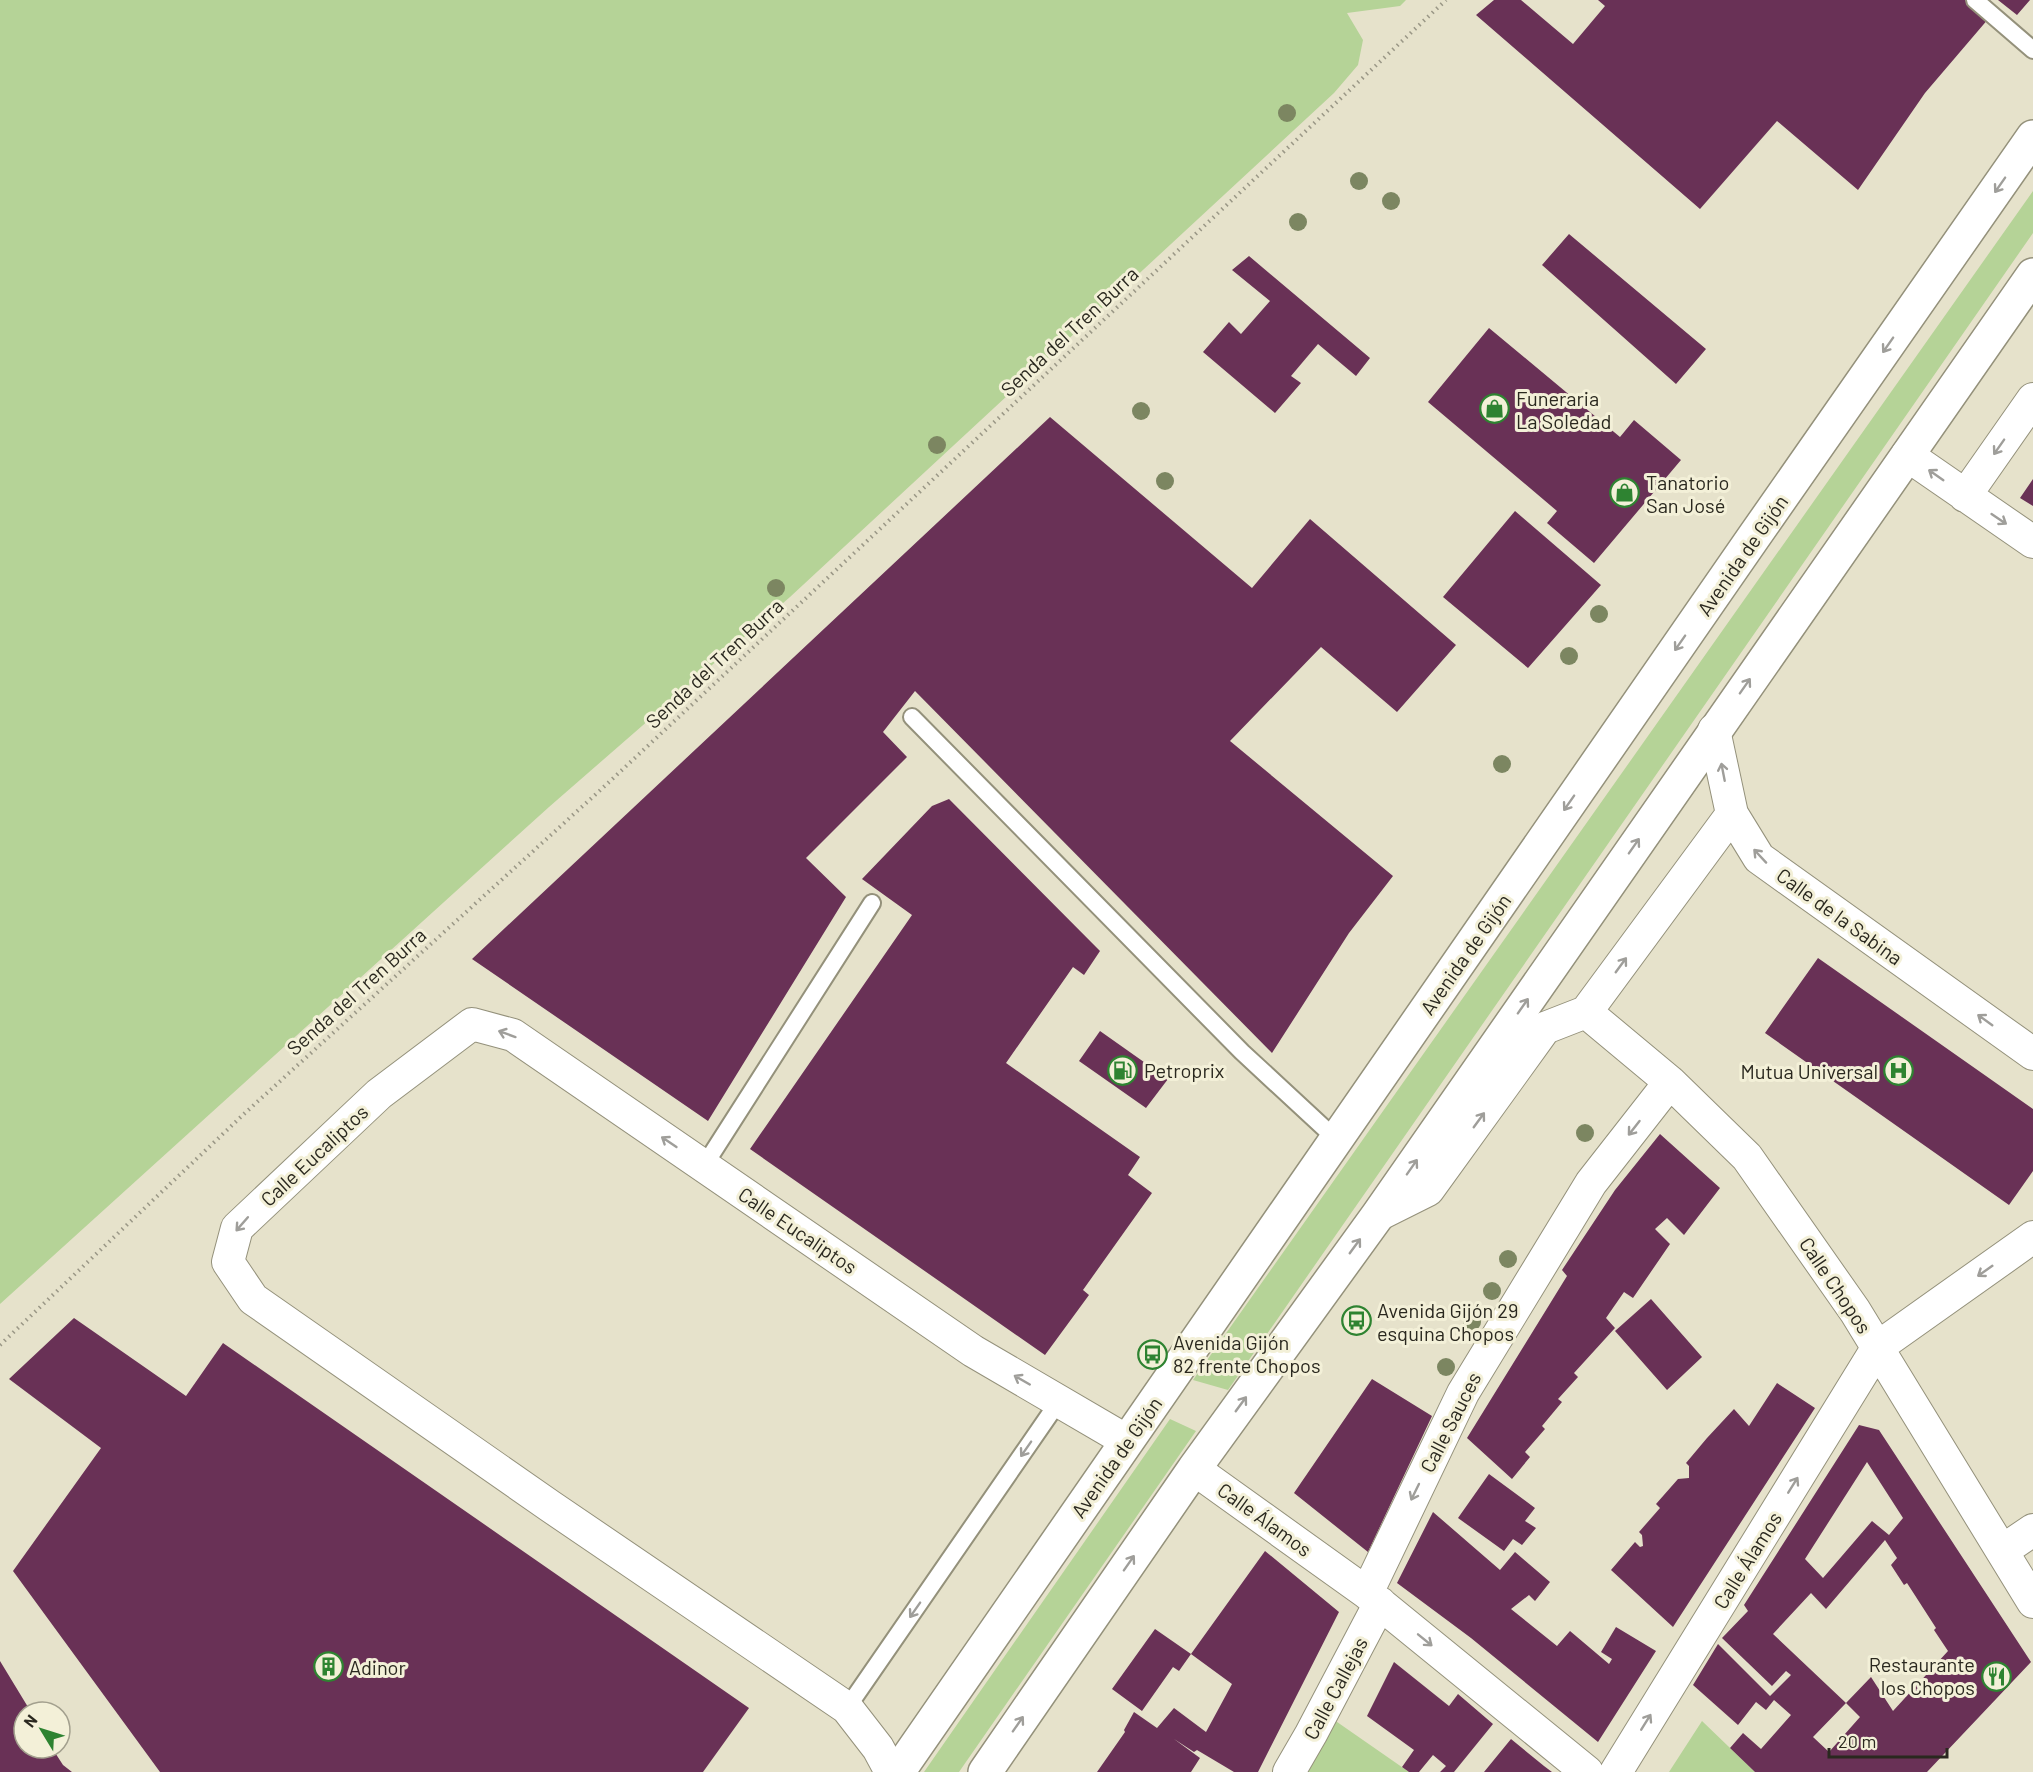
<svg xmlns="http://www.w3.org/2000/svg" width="2033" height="1772" font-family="Barlow,sans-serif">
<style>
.green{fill:#b5d397}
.building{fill:#693156;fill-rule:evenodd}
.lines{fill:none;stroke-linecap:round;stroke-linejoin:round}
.lane-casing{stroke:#94917b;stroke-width:20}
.street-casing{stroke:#94917b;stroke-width:34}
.highway-casing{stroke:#94917b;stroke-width:36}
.path{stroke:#9a9786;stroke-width:4;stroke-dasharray:1.5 4.5;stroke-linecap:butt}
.lane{stroke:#fff;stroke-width:16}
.street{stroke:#fff;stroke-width:32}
.highway{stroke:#fff;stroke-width:33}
.tree{fill:#7c8661}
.oneway{stroke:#9f9e9a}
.labels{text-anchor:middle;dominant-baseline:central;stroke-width:6;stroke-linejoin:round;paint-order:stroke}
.street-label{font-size:20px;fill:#2a281f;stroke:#f3f0d8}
.poi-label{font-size:20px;fill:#2a281f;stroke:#f3f0d8;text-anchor:start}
</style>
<rect width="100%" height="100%" fill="#e6e2cb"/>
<path class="green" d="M0 0H1406L1400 6 1347 13 1363 40 1358 65 1334 93 790 597 549 807 0 1304Z
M2033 191V233L1228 1390 1193 1380Z
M1170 1419 1196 1431 959 1772H924Z
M1327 1715 1409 1772H1298Z
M1702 1721 1755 1772H1669Z"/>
<path class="building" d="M1494 0H1521L1573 44 1605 6 1598 0H1968L1989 18 1925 93 1858 190 1777 121 1700 209 1476 15Z
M1998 0H2030L2017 15Z
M1569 234 1706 349 1676 384 1542 265Z
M1249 256 1370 358 1356 376 1318 344 1291 376 1301 383 1275 413 1203 352 1229 322 1241 334 1270 301 1232 270Z
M1489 328 1620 437 1634 420 1681 460 1594 563 1547 523 1557 511 1428 402Z
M1050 417 1252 588 1310 519 1456 645 1397 712 1321 647 1230 741 1393 876 1349 933 1272 1053 915 691 883 732 907 757 806 858 846 897 708 1121 472 959Z
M2033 479V506L2020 498Z
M1515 511 1601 585 1528 668 1443 597Z
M949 799 1100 951 1084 975 1073 967 1006 1063 1140 1157 1128 1175 1152 1193 1083 1290 1089 1295 1045 1355 750 1149 912 915 862 879 932 806Z
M1818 958 2033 1109V1171L2009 1205 1765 1033Z
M1100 1031 1168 1079 1146 1108 1079 1061Z
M1660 1134 1720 1188 1684 1235 1667 1218 1655 1229 1670 1244 1633 1298 1624 1292 1606 1318 1615 1328 1574 1373 1578 1377 1558 1399 1562 1402 1542 1426 1545 1429 1525 1452 1530 1457 1512 1479 1467 1438 1567 1276 1562 1270 1615 1190Z
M1651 1299 1702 1357 1667 1390 1615 1331Z
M74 1318 186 1396 223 1343 749 1708 703 1772H160L13 1571 101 1448 9 1379Z
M1372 1379 1432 1416 1368 1552 1294 1493Z
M1777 1383 1815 1408 1673 1627 1611 1570 1635 1542 1640 1547 1643 1546 1642 1535 1639 1532 1660 1508 1656 1504 1678 1479 1689 1478V1466L1686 1463 1707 1438 1734 1409 1749 1426Z
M1859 1425 1879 1430 2031 1662 1927 1772H1755L1730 1748 1743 1733 1761 1749 1791 1715 1774 1700 1766 1710 1756 1702 1738 1725 1693 1685 1718 1644 1770 1696 1791 1675 1786 1671 1772 1686 1722 1638 1748 1611 1744 1605ZM1867 1462 1903 1518 1889 1535 1872 1521 1823 1578 1805 1559ZM1885 1540 1897 1558 1891 1565 1904 1585 1907 1583 1936 1628 1934 1630 1948 1651 1893 1711 1871 1677 1846 1703 1773 1634 1811 1593 1826 1609ZM1846 1703 1860 1717 1829 1752 1813 1737Z
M1489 1474 1535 1508 1525 1521 1536 1528 1522 1545 1513 1539 1504 1551 1458 1518Z
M1433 1512 1500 1570 1515 1552 1550 1582 1535 1601 1529 1595 1511 1609 1557 1646 1570 1631 1609 1664 1612 1659 1601 1652 1616 1627 1656 1651 1598 1742 1471 1638 1397 1583Z
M1265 1551 1339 1612 1258 1772H1234L1197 1750 1194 1752 1174 1739 1200 1758 1191 1772H1097L1125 1732 1124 1730 1134 1712 1157 1728 1174 1708 1206 1732 1232 1684 1191 1654Z
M1155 1629 1191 1654 1179 1671 1173 1667 1142 1711 1112 1689Z
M0 1661 31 1712H24V1748H52L63 1765 72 1772H0Z
M1394 1662 1449 1706 1458 1694 1493 1724 1454 1772H1440L1446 1766 1433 1755 1419 1772H1409L1402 1767 1414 1750 1367 1716Z
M1511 1739 1544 1766 1552 1772H1484Z"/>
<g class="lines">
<defs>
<path id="lane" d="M1975 0 2033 50
M912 717 1242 1052 1336 1139
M704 1166 872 903
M847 1708 1059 1401"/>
<path id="street" d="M1907 455 2033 542
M1965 496 2033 399
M1714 730 1732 814 1759 858 2033 1054
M1586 1012 1670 1082 1747 1157 1855 1311 2033 1602
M1378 1215 1428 1190 1545 1028 1586 1012 1732 814
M1194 1469 1367 1593 1587 1772
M2002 1551 2033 1530
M1367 1593 1463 1393 1591 1183 1670 1082
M891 1772 878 1748 847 1708 550 1506 253 1299 228 1262 237 1228 379 1094 472 1024 513 1035 973 1351 1127 1441
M1289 1772 1311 1734 1380 1603
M1616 1772 1878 1347 2033 1237"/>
<path id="highway" d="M898 1772 1753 538 2033 137
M985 1772 1194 1469 1378 1215 2033 275"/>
</defs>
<use href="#lane" class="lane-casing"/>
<use href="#street" class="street-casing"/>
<use href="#highway" class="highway-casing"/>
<path class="path" d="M0 1345 245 1113 607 784 1446 0"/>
<use href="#lane" class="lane"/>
<use href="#street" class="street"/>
<use href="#highway" class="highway"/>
</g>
<g class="tree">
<circle cx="1287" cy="113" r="9"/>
<circle cx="1359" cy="181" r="9"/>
<circle cx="1391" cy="201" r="9"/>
<circle cx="1298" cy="222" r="9"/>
<circle cx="1141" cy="411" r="9"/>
<circle cx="937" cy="445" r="9"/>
<circle cx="1165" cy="481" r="9"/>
<circle cx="776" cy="588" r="9"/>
<circle cx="1599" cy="614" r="9"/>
<circle cx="1569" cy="656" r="9"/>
<circle cx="1502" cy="764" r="9"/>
<circle cx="1585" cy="1133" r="9"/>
<circle cx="1508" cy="1259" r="9"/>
<circle cx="1492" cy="1291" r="9"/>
<circle cx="1472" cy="1322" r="9"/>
<circle cx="1446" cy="1367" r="9"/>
</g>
<defs><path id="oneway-shaft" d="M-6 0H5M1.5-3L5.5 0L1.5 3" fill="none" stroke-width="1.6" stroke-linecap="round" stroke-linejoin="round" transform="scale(1.5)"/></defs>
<g class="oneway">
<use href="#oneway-shaft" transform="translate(2000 185) rotate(125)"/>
<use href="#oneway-shaft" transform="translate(1888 345) rotate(125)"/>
<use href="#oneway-shaft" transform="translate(1999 447) rotate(125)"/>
<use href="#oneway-shaft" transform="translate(1936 475) rotate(-145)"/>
<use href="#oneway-shaft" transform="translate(1999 519) rotate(34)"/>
<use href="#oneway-shaft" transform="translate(1680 643) rotate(125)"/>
<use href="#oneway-shaft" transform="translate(1745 686) rotate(-55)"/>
<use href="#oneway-shaft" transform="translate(1723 772) rotate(-101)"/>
<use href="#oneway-shaft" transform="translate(1569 803) rotate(125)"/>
<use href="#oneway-shaft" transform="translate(1634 846) rotate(-55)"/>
<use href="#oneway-shaft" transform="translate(1760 856) rotate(-133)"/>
<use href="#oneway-shaft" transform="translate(1621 965) rotate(-54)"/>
<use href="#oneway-shaft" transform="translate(1523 1006) rotate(-55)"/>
<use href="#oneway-shaft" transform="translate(1985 1020) rotate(-144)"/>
<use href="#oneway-shaft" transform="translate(507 1034) rotate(-160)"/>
<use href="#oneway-shaft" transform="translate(1479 1120) rotate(-54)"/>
<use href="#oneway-shaft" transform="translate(1634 1128) rotate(128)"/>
<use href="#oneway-shaft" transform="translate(669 1142) rotate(-146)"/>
<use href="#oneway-shaft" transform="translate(1412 1167) rotate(-55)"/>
<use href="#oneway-shaft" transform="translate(242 1224) rotate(131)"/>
<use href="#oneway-shaft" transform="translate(1355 1246) rotate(-54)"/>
<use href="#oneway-shaft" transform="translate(1985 1271) rotate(145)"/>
<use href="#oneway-shaft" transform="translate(1022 1380) rotate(-150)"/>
<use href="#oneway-shaft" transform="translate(1241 1404) rotate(-54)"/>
<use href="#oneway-shaft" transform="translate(1026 1449) rotate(125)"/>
<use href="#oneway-shaft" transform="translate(1793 1485) rotate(-58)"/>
<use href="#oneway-shaft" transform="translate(1415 1492) rotate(116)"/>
<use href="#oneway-shaft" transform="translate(1129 1563) rotate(-55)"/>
<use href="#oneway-shaft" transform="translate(915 1610) rotate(125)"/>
<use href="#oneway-shaft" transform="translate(1425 1640) rotate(39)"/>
<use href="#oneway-shaft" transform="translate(1646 1722) rotate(-58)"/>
<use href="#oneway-shaft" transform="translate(1018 1724) rotate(-55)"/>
</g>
<defs>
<symbol id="shop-ring" viewBox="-11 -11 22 22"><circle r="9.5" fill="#f3f0d8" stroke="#2e8331" stroke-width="1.5"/><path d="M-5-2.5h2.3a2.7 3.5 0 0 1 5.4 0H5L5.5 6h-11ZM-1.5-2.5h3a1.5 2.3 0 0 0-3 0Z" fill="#2e8331"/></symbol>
<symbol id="fuel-ring" viewBox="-11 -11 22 22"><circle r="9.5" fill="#f3f0d8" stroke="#2e8331" stroke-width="1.5"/><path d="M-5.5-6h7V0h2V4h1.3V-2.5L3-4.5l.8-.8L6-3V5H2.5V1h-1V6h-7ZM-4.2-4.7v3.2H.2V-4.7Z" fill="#2e8331"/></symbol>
<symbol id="hospital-ring" viewBox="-11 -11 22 22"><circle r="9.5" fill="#f3f0d8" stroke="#2e8331" stroke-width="1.5"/><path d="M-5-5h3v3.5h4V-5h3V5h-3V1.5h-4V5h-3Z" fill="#2e8331"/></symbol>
<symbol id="bus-ring" viewBox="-11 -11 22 22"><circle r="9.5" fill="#f3f0d8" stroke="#2e8331" stroke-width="1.5"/><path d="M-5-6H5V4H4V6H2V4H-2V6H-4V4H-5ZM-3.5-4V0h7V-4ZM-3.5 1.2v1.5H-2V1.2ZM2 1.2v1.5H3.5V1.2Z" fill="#2e8331"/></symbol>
<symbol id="building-ring" viewBox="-11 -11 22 22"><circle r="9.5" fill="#f3f0d8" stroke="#2e8331" stroke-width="1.5"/><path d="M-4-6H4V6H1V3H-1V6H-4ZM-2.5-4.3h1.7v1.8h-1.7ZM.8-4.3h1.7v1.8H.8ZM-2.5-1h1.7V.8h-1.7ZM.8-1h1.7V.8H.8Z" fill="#2e8331"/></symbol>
<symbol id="restaurant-ring" viewBox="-11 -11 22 22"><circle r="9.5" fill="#f3f0d8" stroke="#2e8331" stroke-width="1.5"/><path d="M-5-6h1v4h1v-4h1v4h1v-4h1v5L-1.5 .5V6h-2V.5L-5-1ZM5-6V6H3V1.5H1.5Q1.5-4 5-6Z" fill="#2e8331"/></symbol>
</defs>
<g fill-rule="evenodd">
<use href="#shop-ring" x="1478" y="392" width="33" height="33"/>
<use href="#shop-ring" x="1608" y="476" width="33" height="33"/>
<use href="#fuel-ring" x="1106" y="1054" width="33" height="33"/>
<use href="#hospital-ring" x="1882" y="1054" width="33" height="33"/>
<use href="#bus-ring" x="1340" y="1304" width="33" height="33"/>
<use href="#bus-ring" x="1136" y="1338" width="33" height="33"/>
<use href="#building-ring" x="312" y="1650" width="33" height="33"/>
<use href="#restaurant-ring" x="1980" y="1660" width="33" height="33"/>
</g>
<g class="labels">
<g class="street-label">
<text transform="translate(1069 331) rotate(-43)">Senda del Tren Burra</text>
<text transform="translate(1742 555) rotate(-55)">Avenida de Gijón</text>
<text transform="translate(714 663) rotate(-43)">Senda del Tren Burra</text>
<text transform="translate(1840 916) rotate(36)">Calle de la Sabina</text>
<text transform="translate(1465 954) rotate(-55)">Avenida de Gijón</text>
<text transform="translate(356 991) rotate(-42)">Senda del Tren Burra</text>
<text transform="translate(314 1155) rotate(-43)">Calle Eucaliptos</text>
<text transform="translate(798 1230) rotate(34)">Calle Eucaliptos</text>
<text transform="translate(1836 1285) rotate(56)">Calle Chopos</text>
<text transform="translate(1450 1422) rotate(-63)">Calle Sauces</text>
<text transform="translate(1116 1457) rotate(-55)">Avenida de Gijón</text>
<text transform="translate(1265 1519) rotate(36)">Calle Álamos</text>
<text transform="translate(1747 1560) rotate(-58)">Calle Álamos</text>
<text transform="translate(1335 1688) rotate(-62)">Calle Callejas</text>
</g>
<g class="poi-label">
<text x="1516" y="398">Funeraria<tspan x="1516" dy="23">La Soledad</tspan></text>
<text x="1646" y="482">Tanatorio<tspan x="1646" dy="23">San José</tspan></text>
<text x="1144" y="1070">Petroprix</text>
<text x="1878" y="1071" text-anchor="end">Mutua Universal</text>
<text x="1377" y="1310">Avenida Gijón 29<tspan x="1377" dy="23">esquina Chopos</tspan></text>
<text x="1173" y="1342">Avenida Gijón<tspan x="1173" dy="23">82 frente Chopos</tspan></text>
<text x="1975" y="1664" text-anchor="end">Restaurante<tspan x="1975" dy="23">los Chopos</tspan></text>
<text x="349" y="1667">Adinor</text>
</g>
</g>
<g transform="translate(42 1730) rotate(308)"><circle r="28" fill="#f3f0d8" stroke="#a3a08e" stroke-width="1.5"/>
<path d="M0-4.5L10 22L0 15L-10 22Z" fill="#2e8331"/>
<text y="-9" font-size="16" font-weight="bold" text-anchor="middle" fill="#2a281f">N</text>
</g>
<path d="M1829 1748v9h118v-9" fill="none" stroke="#2a281f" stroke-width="3"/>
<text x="1838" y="1748" font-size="18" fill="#2a281f" stroke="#f3f0d8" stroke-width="4.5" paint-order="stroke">20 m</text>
</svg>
